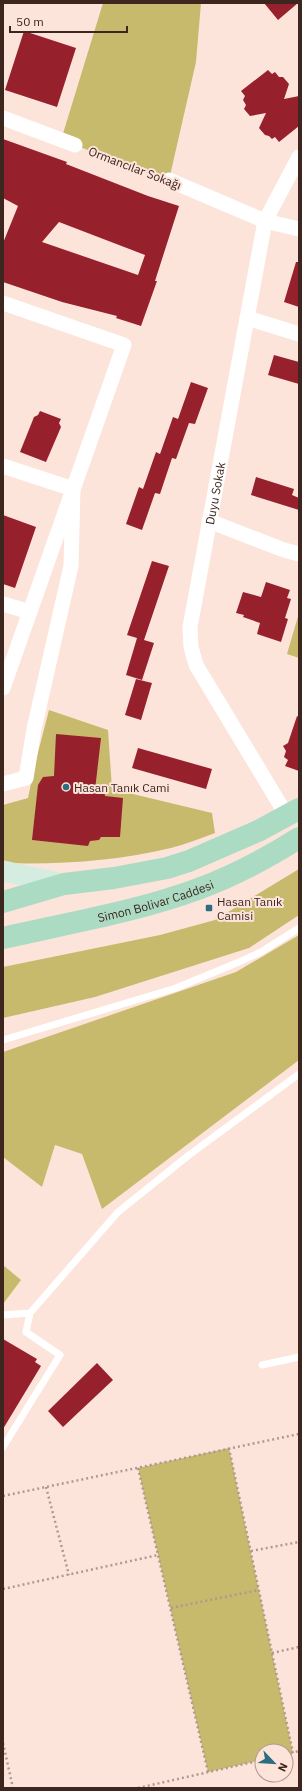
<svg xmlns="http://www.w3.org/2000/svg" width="302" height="1791" font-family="'IBM Plex Sans',sans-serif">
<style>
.green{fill:#c7ba6c}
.building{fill:#97202d;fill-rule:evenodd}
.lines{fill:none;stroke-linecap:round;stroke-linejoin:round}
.path{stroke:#b09890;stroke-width:2.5;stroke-dasharray:2 3;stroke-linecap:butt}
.lane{stroke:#fff;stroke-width:7}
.street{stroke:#fff;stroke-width:15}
.secondary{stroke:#d5ede1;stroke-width:21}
.primary{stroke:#acdbc3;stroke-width:22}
.poi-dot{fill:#2c6d81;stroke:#fde4db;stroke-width:1.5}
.labels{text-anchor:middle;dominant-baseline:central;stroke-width:4;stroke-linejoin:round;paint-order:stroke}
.street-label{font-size:12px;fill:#3d261e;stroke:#fde4db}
.poi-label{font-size:12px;fill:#3d261e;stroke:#fde4db;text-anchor:start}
</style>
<rect width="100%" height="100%" fill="#fde4db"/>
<path class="green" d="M103 3H201L196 62 169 180 61 140Z
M299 613V658L287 654Z
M49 710 108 730 112 789 212 813 215 833C201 838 186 844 171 848 117 861 59 865 3 863V805L28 798 35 764Z
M299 869V915L249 948 95 997 3 1018V967L160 935 215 920Z
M299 935V1060L102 1209 82 1154 55 1145 42 1187 3 1157V1052L236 972Z
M3 1265 21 1280 3 1304Z
M229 1448 293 1753 286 1754V1751H262V1760L208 1772 138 1468Z"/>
<path class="building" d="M264 3H298L278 20Z
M24 31 76 48 57 107 5 90Z
M268 70 272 74 275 72 279 77H283L289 84 284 99 299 96V126L279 142 275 137 272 139 269 136 265 135 259 128 266 113 250 116 244 109 246 105 243 100 245 96 241 91Z
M3 139 67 162 66 164 148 196 179 206 155 281H157L141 326 116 318 117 316 62 302 3 282V243L18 206 3 198ZM59 222 145 255 138 275 42 242Z
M296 262H299V307L284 302Z
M274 355 299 362V384L268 375Z
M191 382 208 388 195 424 189 423 176 459 172 458 160 494 155 493 142 530 126 524 139 487 143 489 156 452 160 454 173 417 178 419Z
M40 411 61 419 59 423 61 427 46 462 20 452 34 417 38 415Z
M256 477 294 489 292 495 299 498V510L251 495Z
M3 515 36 527 15 588 3 584Z
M152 561 169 566 144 640 154 643 142 680 126 675 137 638 127 635Z
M266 582 290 590 287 598 291 599 285 618 288 619 281 642 257 634 260 623 243 617 244 615 236 613 243 592 261 597Z
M136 679 152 683 141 720 125 715Z
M297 716 299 717V771L285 766 288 760 284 757 286 751 283 746 288 743Z
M56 734 101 738 95 790H104L105 796 123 798 120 837H101L99 840 90 841 88 846 32 840 38 785 43 777 54 776Z
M138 748 212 769 206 789 132 768Z
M3 1339 37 1359 35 1362 41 1366 3 1429Z
M97 1363 113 1380 63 1427 48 1411Z"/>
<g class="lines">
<path class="path" d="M89 150 155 175
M229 1448 293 1753
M138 1468 208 1772
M46 1487 69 1575
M3 1496 299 1434
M251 1551 299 1542
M3 1589 158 1555
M171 1608 259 1590
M272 1653 299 1647
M3 1743 13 1788
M286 1754 299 1751
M138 1788 262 1760"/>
<path class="lane" d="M3 1040 176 988 239 962 261 952 299 928
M3 1315 30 1313
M262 1365 299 1357
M3 1447 60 1355 26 1332 30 1313 118 1212 189 1155 299 1074"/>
<g class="street">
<path d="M3 118 75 145"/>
<path d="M169 180 265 221 299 229"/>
<path d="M3 303 124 345 3 688"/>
<path d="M247 318 299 334"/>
<path d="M3 466 73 489 71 566 34 729 26 778 3 784"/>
<path d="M209 521 284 550 299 554"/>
<path d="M3 604 30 612"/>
<path id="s1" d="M287 816 196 665 191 647 190 627 265 221 299 157"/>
</g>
<path class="secondary" d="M3 871 64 884"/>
<g class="primary">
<path d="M3 902 64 884 114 878 167 868 189 861 258 831 299 809"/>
<path id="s2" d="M3 938C68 923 136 912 198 889 234 876 267 858 299 838"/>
</g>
</g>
<g class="poi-dot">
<circle cx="66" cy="787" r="4"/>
<rect x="205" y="904" width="8" height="8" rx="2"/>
</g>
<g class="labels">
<g class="street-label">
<text transform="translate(135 168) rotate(21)">Ormancılar Sokağı</text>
<text stroke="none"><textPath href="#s1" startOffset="351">Duyu Sokak</textPath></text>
<text stroke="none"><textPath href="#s2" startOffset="157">Simon Bolivar Caddesi</textPath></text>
</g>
<g class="poi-label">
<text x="74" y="787">Hasan Tanık Cami</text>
<text x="217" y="901">Hasan Tanık<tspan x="217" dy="14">Camisi</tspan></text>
</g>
</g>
<rect width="302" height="1791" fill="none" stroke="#3d261e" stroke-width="8"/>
<g transform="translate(274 1763) rotate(115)"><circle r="19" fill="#fde4db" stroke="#b0988f"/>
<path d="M0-3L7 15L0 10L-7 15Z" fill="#2c6d81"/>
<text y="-6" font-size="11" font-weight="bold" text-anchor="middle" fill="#3d261e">N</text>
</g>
<path d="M10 26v6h117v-6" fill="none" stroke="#3d261e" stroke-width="2"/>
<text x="16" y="26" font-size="12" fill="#3d261e" stroke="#fde4db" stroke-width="3" paint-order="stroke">50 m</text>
</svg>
